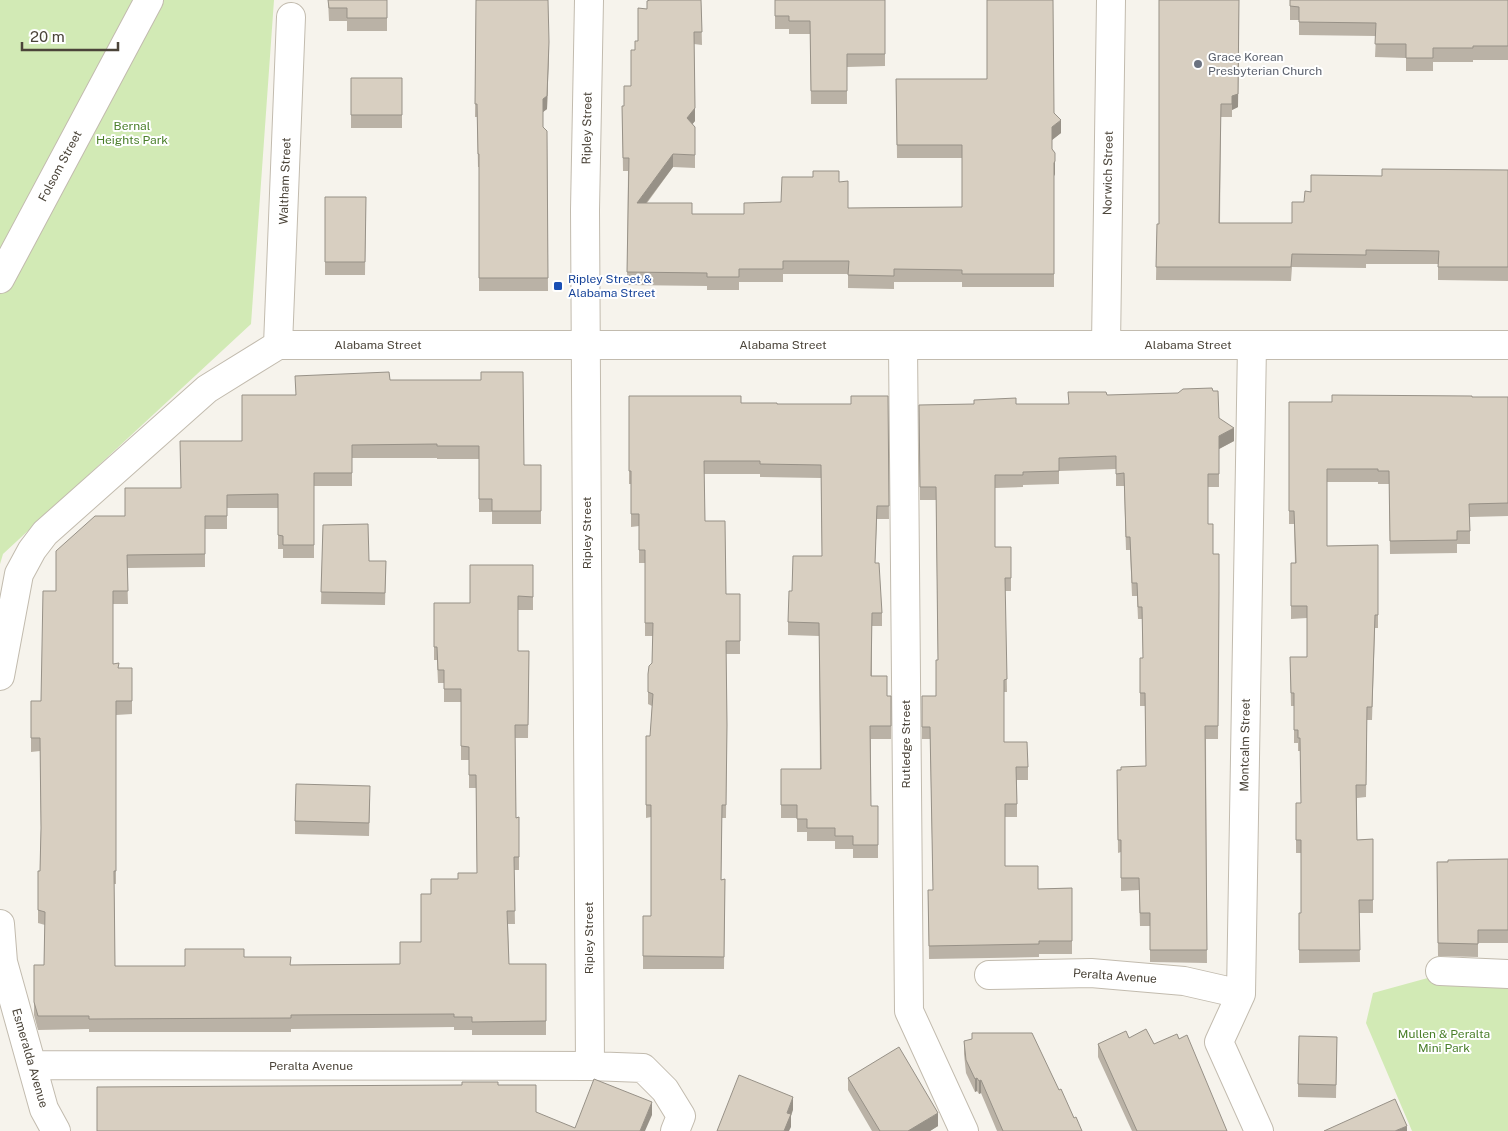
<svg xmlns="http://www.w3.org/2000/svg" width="1508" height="1131" font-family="'Public Sans',sans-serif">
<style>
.green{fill:#d2eab5}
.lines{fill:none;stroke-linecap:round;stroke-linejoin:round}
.minor-casing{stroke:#c2bbae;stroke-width:30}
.minor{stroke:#fff;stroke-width:28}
.wall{fill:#bab2a6}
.shaded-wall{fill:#979187}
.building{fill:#d8cfc1;stroke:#979187}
.worship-dot{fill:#6b7280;stroke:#fff;stroke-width:2}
.transit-dot{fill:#1a4fb4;stroke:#fff;stroke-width:2}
.labels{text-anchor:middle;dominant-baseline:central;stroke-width:4;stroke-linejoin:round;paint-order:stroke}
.worship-label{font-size:12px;fill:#5b616d;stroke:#fff;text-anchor:start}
.park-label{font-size:12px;fill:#4a7f2a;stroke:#fff}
.street-label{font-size:12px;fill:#4b4439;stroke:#fff}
.transit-label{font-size:12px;fill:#164399;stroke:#fff;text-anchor:start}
</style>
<rect width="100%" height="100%" fill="#f6f3ec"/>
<path class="green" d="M0 0H274L251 324 3 554 0 564Z
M1435 976 1508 982V1131H1412L1366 1023 1373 993Z"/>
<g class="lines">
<defs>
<path id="minor" d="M589 0 585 210 590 1066
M0 279 149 0
M278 345 291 17
M903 345 909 1011 964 1131
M1106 345 1111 0
M1252 345 1241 994 1219 1042 1259 1131
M0 676 19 574 32 550 45 533 207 389 278 345H1508
M0 924 3 962 44 1109 56 1131
M1440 971 1508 974
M989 975 1091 973 1184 981 1241 994
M32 1065 590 1066 643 1068 665 1090 681 1116 675 1131"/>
</defs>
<use href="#minor" class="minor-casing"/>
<use href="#minor" class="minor"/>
</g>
<path class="wall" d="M328 0H387V31H347V21H329Z
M476 0 549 55 547 109 543 112V128L547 131 548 291H479V167H478L477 117H475Z
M701 0 702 45 694 44 695 121 692 124 695 127V168L673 167 647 203 692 214H744L781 202 839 182 848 208 962 207V158H897L896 79 1054 113 1061 133 1052 140V149L1055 153V174L1054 176V287H962V282H894V289L848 288V274H783V282H739V290H707V286L627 285 628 171H623L622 106H624L631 86 635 50 650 1Z
M775 0 885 54V66L847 67V104H811L810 34H789V29H775Z
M1239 0 1238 107 1232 110V117H1221L1220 223H1292L1311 192 1382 176 1508 170V281L1438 280V264H1366V268L1292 267 1291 281 1156 280 1157 224H1159Z
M1290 0H1508V60H1473V62H1433V71H1406V58L1375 57 1376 36 1299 35V20H1290Z
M351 78H402V128H351Z
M325 197H366L365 275H325Z
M390 380 524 465H541V524H492V512H479V459H437V458H352V486H314V558H283V549H278V508H227V529H205V567L127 568 128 604H113V664L119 668H132V714L116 715V884H114L115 966H185L244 957 290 965 400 964 421 942 431 894 458 879 477 873 476 788H469V760H461V702H444V683H438L437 660H434V603H470L533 565V610H518V651H529L528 738H515L516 818 519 817V870H514L515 924H508L509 964H546V1035H472V1030H454V1027L291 1029V1032H89V1029L38 1030 34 1015V965H44L45 925 38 923V871H40L41 829 40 751 31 752V701H41L56 591 125 516 181 488 242 441 295 395Z
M1107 395 1219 418 1234 441 1219 449V487H1208V524L1213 554 1219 604 1218 739H1206L1207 963 1150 962V926H1140L1139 890 1121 891V852L1118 853 1117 770 1146 766 1145 706H1140V658H1143L1142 619H1138L1137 596H1132L1130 550H1126L1124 486H1116V469L1059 471V484L1023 485V487L995 488V547H1011V591H1005L1007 692H1004V742L1028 767V780H1017V817H1005V866L1038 889 1072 888V954H1039V957L929 959 928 890H933L930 739H922V696H936L938 660 936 500H920L919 405 1068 404Z
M629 396 741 403 777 404H851L888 396 889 519H877L875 563 882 613V626H872V676L887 696 891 726V739H871V806H878V858H853V849H835V841H807V832H797V818H781V769H820L819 636 788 635V622L792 591 822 556 821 478 760 477V474H704L705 521 726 594H740V654H726L727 725 726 818H722L721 880 725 879 724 969H643V916H651V817L646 818V805L652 706 648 704V674L652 663 653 636H645V563H639V526L631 527V484H629Z
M1472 397H1508V516L1470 517V544H1457V553L1390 554 1389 484H1378V482H1327V546L1378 545V628H1375L1372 720H1367L1366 797 1357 798V840L1373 839V913H1359L1360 962 1299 963V913H1301V853H1296V803H1301L1300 751H1298V743H1294V706H1291L1290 657H1307V618L1291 619V563H1295L1294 524H1289V402H1332Z
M323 525 369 561H386L385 605 321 604Z
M370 799 369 836 295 834V821Z
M1508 859V943H1478V957L1438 956 1437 862Z
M1337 1037 1336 1098 1298 1097V1084Z
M1129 1038 1154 1044 1227 1131H1132L1098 1057V1044Z
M964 1041 1059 1090 1074 1118 1082 1131H997L981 1093 979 1094 977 1091 975 1092 966 1073 964 1054Z
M848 1078 938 1126 930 1131H872L848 1090Z"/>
<path class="shaded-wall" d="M1239 0 1238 107 1232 110V96Z
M549 42 547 109 543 112V99Z
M695 108V121L687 131V118Z
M1061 120V133L1052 140V127Z
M673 154V167L637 215V203Z
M1055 161V174L1054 176V163Z
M1234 428V441L1219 449V436Z
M977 1078V1091L975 1092V1079Z
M981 1080V1093L979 1094V1081Z
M793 1097V1110L791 1116V1127L789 1131H784L787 1113Z
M652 1102V1115L645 1131H640Z
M938 1113V1126L930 1131H908Z
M1407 1126V1131H1395Z"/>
<path class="building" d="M328 0H387V18H347V8H329Z
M476 0H548L549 42 547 96 543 99V127L547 131 548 278H479V154H478L477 104H475Z
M650 0H701L702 32H694L695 108 687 118 695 127V155L673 154 637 203H692V214H744V203L781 202 782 177H813V171H839V182L848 181V208L962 207V145H897L896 79H987V0H1053L1054 113 1061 120 1052 127V149L1055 153V161L1054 163V274H962V270L894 269V276L848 275 849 261H783V269H739V277H707V273L627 272 629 158H623L622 106H624V86H631V50H635V41H638V8L647 9V1Z
M775 0H885V54H847V91H811L810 21H789V16H775Z
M1159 0H1239L1238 94 1232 96V104H1221L1219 223H1292V202H1304L1305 191 1311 192V175L1382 176V169L1508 170V267H1438L1439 251 1366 250V255L1292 254 1291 267H1156L1157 224H1159Z
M1290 0H1508V46H1473V48H1433V58H1406V44H1375L1376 23 1299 22V7L1290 6Z
M351 78H402V115H351Z
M325 197H366L365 262H325Z
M389 372 390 380H481V372H523L524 465H541V511H492V499H479V446H437V444L352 445V473H314V545H283V536L278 535V494L227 495V516H205V554L127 555 128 591H113V664L119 663 118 668H132V701H116V871H114L115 966H185V949H244V957H291L290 965 400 964V942H421V894H431V879H458V873H477L476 775H469V747L461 746V689H444V670H438L437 647H434V603H470V565H533V597L518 596V651H529L528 725H515L516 818 519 817V857H514L515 911H507L509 964H546V1021L472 1022V1017H454V1014L291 1015V1018L89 1019V1016H38L34 1002V965H44L45 912 38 910V871H40L41 828 40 738H31V701H41L43 591H56V551L95 516H125V488H181L180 441H242V395H296L295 376Z
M1212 388 1213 391H1218L1219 418 1234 428 1219 436V474H1208V524H1213V554H1219V592L1218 726H1205L1207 950H1150V913H1140L1139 878H1121V840H1118L1117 770H1121V767L1146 766 1145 693H1140V658H1143L1142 607H1138L1137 583H1132L1130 537H1126L1124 473 1116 474V456L1059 458V471L1023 472V475H995V547H1011V578H1005L1007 679 1004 680V742H1027L1028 767H1016L1017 804H1005V866H1038V889L1072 888V941H1039V944L929 946 928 890H933L930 727H922V696H936V660H938L936 487H920L919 405 974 404V400L1016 398V404H1069L1068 392H1106L1107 395 1178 393 1183 389Z
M1332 395 1472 396V397H1508V503L1469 504 1470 531H1457V540L1390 541 1389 471H1378V469H1327V546L1378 545V615H1375L1372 707H1367L1366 785H1356L1357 840 1373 839V900H1359L1360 950H1299V913H1301V840H1296V803H1301L1300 738H1298V730H1294V693H1291L1290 657H1307V606H1291V563H1296L1294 511H1289V402H1332Z
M629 396H741V403H777V404H851V396H888L889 506H877L875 563H879L882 613H872L871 676H887V696H891V726H870L871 806H878V845H853V836H835V828H807V819H797V805H781V769H821L819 623 788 622 789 591H792L793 556H822L821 465 760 464V461H704L705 521H725L726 594H740V641H726L727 725 726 805H722L721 880 725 879 724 957 643 956V916H651V805H646V736H650L653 694 648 692V674L649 666 652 663 653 623H645V550H639V514H631V471H629Z
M368 524 369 561H386L385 593 321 592 323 525Z
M296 784 370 786 369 823 295 821Z
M1508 859V930H1478V944L1438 943 1437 862H1448V860Z
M1146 1029 1154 1044 1177 1034 1179 1039 1187 1035 1227 1131H1137L1098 1044 1126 1031 1129 1038Z
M972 1033H1032L1059 1090 1061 1089 1074 1118 1076 1117 1082 1131H1003L981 1080 979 1081 977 1078 975 1079 966 1060 964 1041 972 1039Z
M1299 1036 1337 1037 1336 1085 1298 1084Z
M899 1047 938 1113 908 1131H880L848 1078Z
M739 1075 793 1097 787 1113 791 1114 784 1131H717Z
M594 1079 652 1102 640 1131H97V1087L462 1085V1082H498V1085H536V1112L575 1128Z
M1395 1099 1407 1126 1395 1131H1324Z"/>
<circle class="worship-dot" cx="1198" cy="64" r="5"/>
<rect class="transit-dot" x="553" y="281" width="10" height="10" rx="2.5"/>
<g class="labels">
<g class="worship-label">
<text x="1208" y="57">Grace Korean<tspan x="1208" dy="14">Presbyterian Church</tspan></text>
</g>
<g class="park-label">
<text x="132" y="126">Bernal<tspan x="132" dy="14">Heights Park</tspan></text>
<text x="1444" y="1034">Mullen &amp; Peralta<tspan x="1444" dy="14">Mini Park</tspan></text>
</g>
<g class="street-label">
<text transform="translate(587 128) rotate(-89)">Ripley Street</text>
<text transform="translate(60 166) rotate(-62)">Folsom Street</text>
<text transform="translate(1108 173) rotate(-89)">Norwich Street</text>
<text transform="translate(285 181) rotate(-88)">Waltham Street</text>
<text x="378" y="345">Alabama Street</text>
<text x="783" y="345">Alabama Street</text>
<text x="1188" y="345">Alabama Street</text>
<text transform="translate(587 533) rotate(-90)">Ripley Street</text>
<text transform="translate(906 744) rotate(-90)">Rutledge Street</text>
<text transform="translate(1245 745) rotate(-89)">Montcalm Street</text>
<text transform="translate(589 938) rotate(-90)">Ripley Street</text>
<text transform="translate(1115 976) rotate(4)">Peralta Avenue</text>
<text transform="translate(30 1058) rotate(74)">Esmeralda Avenue</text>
<text x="311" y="1066">Peralta Avenue</text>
</g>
<g class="transit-label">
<text x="568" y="279">Ripley Street &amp;<tspan x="568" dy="14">Alabama Street</tspan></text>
</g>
</g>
<path d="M22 42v8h96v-8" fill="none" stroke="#4b4439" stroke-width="2.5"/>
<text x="30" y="42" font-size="15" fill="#4b4439" stroke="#ffffff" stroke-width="4" paint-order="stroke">20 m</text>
</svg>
